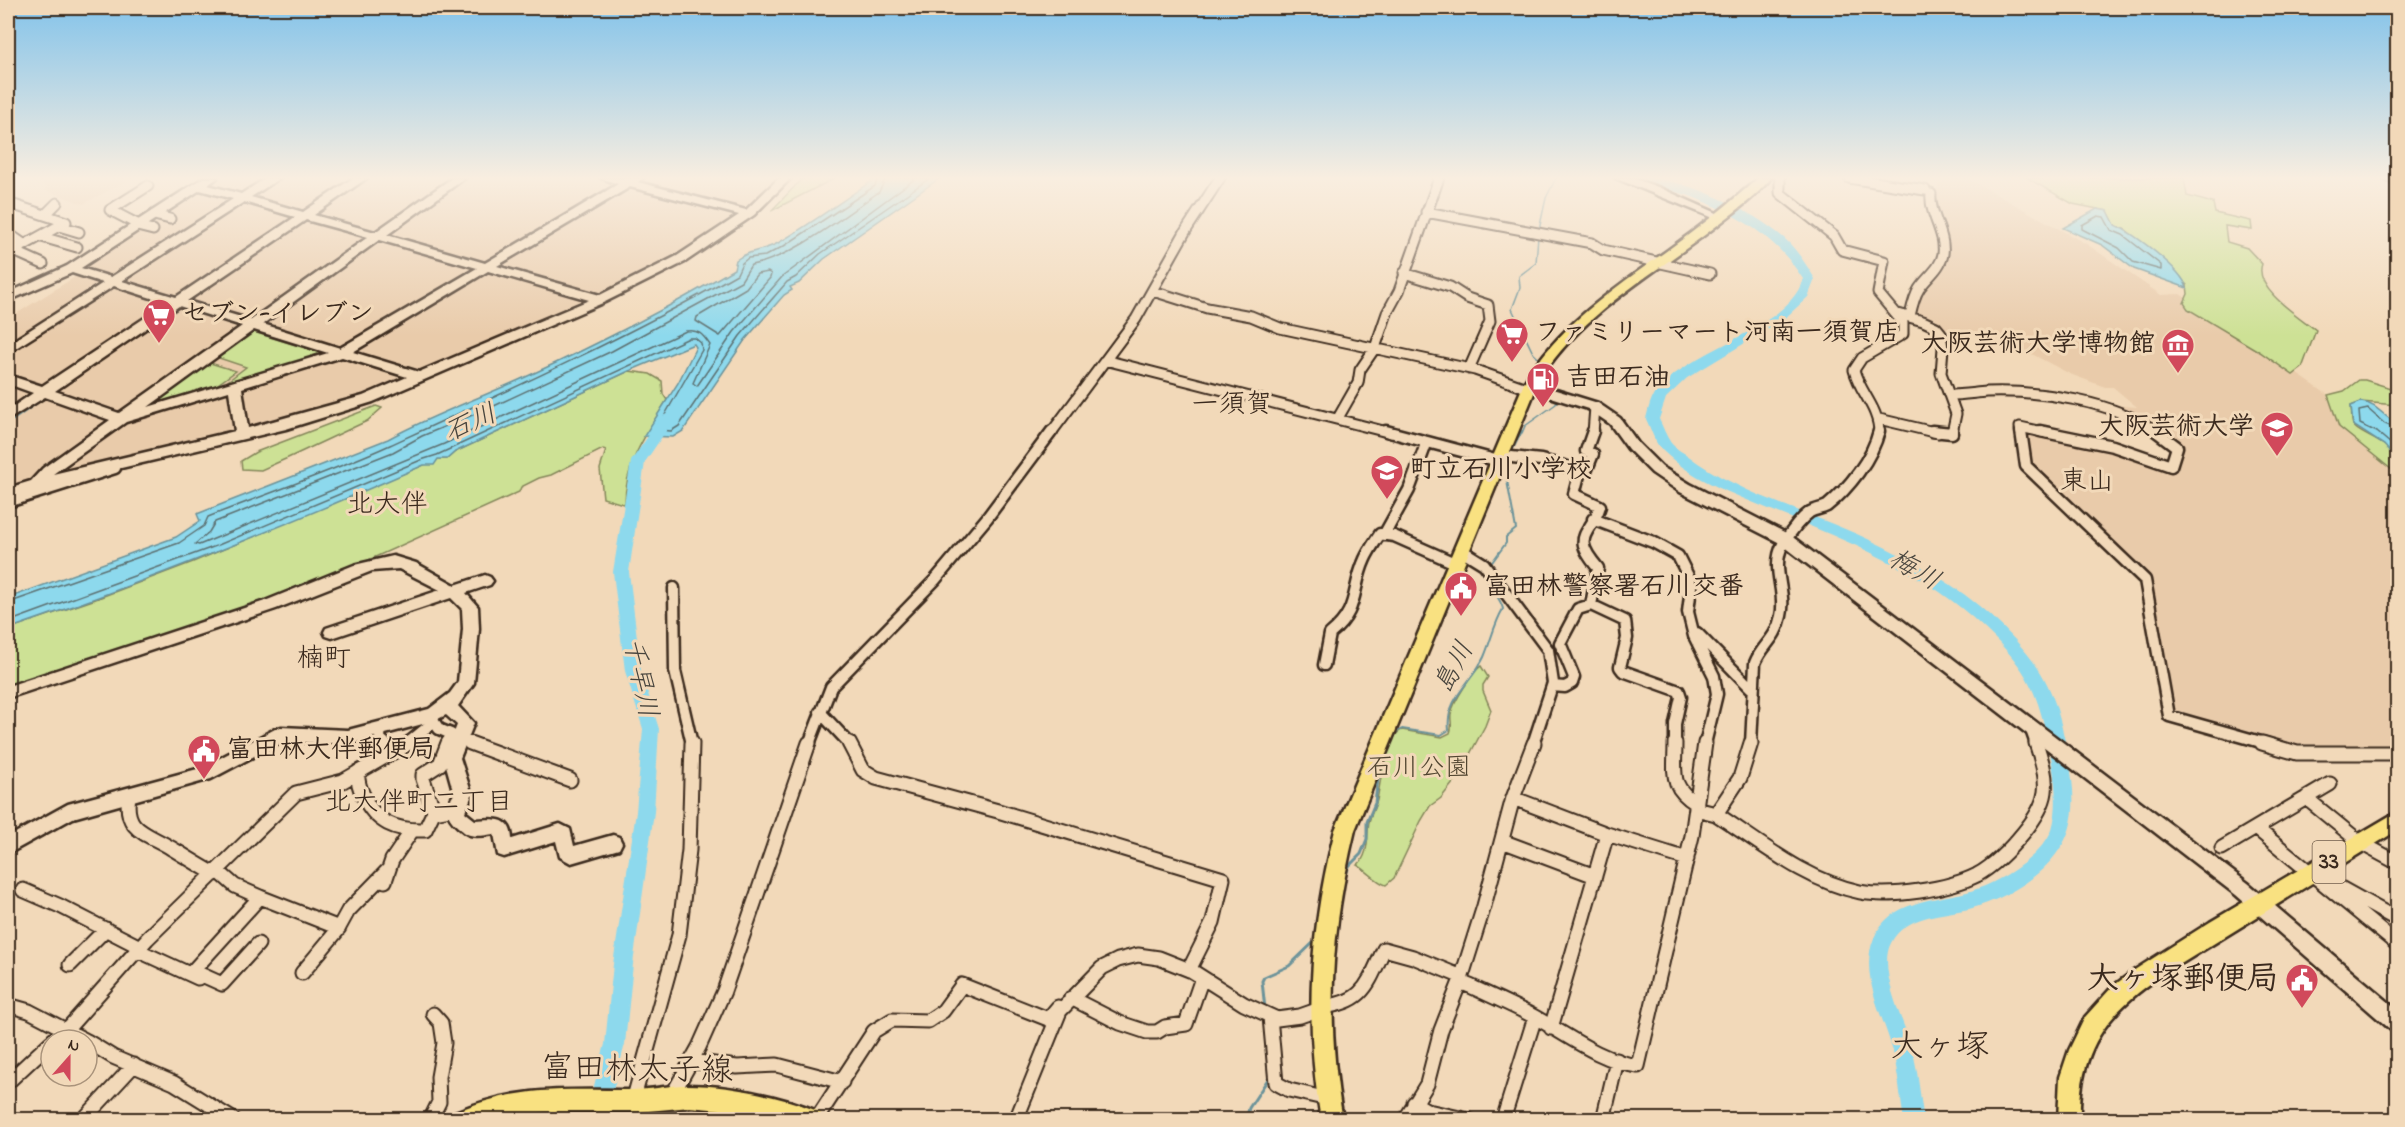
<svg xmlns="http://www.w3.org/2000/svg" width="2405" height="1127" font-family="'Indie Flower','Klee One',sans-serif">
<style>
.built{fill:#e9cbaa}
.green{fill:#cde195;stroke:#84865a;stroke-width:1.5}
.water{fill:#8dd9ed;stroke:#6c939a;stroke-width:1.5}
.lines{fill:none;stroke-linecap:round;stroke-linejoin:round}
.shore{stroke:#5c7071;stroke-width:1.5}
.stream-far2{stroke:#6c939a;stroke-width:1.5}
.stream-far1{stroke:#6c939a;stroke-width:2}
.stream{stroke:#6c939a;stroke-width:3}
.river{fill:#8dd9ed;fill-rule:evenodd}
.street-far2-casing{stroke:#3b2a1e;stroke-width:13}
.street-far1-casing{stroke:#3b2a1e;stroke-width:15}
.street-casing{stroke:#3b2a1e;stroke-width:17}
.secondary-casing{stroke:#3b2a1e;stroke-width:5}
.primary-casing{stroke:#3b2a1e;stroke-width:5}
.street-far2{stroke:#f2d9b9;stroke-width:9}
.street-far1{stroke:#f2d9b9;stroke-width:10}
.street{stroke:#f2d9b9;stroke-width:13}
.secondary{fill:#f2d9b9;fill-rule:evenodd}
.primary{fill:#f9e181;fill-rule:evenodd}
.labels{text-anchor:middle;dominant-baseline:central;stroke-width:6;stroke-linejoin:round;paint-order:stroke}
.shield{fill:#f2d9b9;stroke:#725e4c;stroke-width:1.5}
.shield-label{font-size:24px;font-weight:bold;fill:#3b2a1e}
.poi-label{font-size:26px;font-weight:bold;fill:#3b2a1e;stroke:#f2d9b9;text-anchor:start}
.park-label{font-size:26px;fill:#514530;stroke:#f2d9b9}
.neighbourhood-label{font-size:27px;fill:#3b2a1e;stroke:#f2d9b9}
.water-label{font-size:27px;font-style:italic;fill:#47443d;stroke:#f2d9b9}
.near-poi-label{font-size:32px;font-weight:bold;fill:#3b2a1e;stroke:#f2d9b9;text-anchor:end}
.near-street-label{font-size:32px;fill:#3b2a1e;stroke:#f2d9b9}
.near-neighbourhood-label{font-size:33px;fill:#3b2a1e;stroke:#f2d9b9}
</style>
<rect width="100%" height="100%" fill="#f2d9b9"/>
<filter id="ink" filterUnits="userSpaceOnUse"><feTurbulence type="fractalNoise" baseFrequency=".0167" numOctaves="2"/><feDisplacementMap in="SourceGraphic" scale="12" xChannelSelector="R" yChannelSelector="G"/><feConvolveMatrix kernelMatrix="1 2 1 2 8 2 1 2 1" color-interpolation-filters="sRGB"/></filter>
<g filter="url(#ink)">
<path class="built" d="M39 178H133L83 204 45 190 47 188 37 179Z
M214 178H780L748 210 678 257 601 296 369 397 290 422 82 468 8 491V319L78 275 69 271Z
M1946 178H1967L2088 245 2161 295 2180 294 2328 395 2339 427 2397 474V747L2296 749 2173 712 2149 580 2031 468 2024 433 2027 431 2110 447 2174 469 2181 447 2109 405 2137 407 2113 387H2105L2070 374 2009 342 1945 328 1916 315 1914 302 1945 261 1947 238 1932 206 1935 189Z"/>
<path class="green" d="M803 178H835L771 211Z
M2027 178H2184L2187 196 2213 203 2215 213 2251 221 2252 230 2225 226 2227 242 2247 248 2262 264C2253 288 2298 316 2316 330L2302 368 2293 375 2260 352 2188 309 2184 303 2188 294 2187 285 2126 230 2115 225 2108 211 2073 204Z
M254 332 321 353 320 356 220 387 246 367 216 357 248 334Z
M207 362 236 371 215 386 150 407 146 405Z
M629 371 650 374 662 381 663 394 667 400C647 433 625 462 625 503L623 504 603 498 600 469 606 450 603 449 551 475 539 478 521 487 519 492 311 586 8 687V629L93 600 193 562 438 459H447L455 452Z
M2359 380H2365L2397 390V405L2361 402 2351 406C2352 412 2351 420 2353 425 2356 434 2392 442 2397 460 2399 464 2397 471 2397 474L2339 427 2328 395 2344 391Z
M376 406 382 408 367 421 290 457 261 470 242 469 241 461 256 452Z
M1481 666 1488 677 1483 685V691L1491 710 1485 726 1457 778 1441 798 1430 806 1421 821 1394 878 1386 885C1376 882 1367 870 1357 865 1369 857 1367 836 1369 822 1371 814 1375 807 1377 800 1380 784 1386 736 1402 730L1442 737 1450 733C1453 726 1450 720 1451 714 1453 702 1473 672 1481 666Z"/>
<path class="water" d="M876 178H940L824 259 799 283 790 287 792 290 784 295 745 340 683 431 673 437 644 436 678 383 696 347 694 344 629 371 455 452 447 459H438L434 465H424C287 525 149 581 8 629V598L176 537 200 521 197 514 388 439C434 414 483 397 530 375 600 343 668 308 734 269L736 260C750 249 762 252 778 243 812 223 843 200 876 178Z
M2097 209 2108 211 2115 225C2133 233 2182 269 2187 288L2134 269 2102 245 2063 228Z
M2361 402C2376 403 2384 417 2397 424V460L2384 445 2353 425 2351 406Z"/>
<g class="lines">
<path class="shore" d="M886 178 879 192C843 216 793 258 751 265L741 281 612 351 494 406 422 436 393 452 215 522 209 532 195 544 199 545 444 444 686 331C699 329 703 335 710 345L693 383 697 386 734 332 782 277 916 178
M2098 216 2104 217 2111 230 2123 235 2161 265V270L2133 262 2119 248 2082 229V225Z
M768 272 771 274 770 278 720 336 696 321 697 317 746 288 757 274Z
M2398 429 2385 424 2368 409 2359 411 2360 424 2377 432 2398 450
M8 603 179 543 204 526 208 517C268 493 331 472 390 445 508 391 625 338 737 274L742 263 748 258 765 256 784 246 875 186 878 178
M8 622 216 546 421 460 437 455 689 338H695L701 343 702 350 658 427 660 430 671 431 679 426 740 336 787 282 796 277 820 254 930 178"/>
<path class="stream-far2" d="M1539 230 1546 198 1556 178
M1538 236 1536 263 1519 276 1520 288 1512 309 1533 353 1540 360
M187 302 227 275
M1549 366 1555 392
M53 393 183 305
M8 424 48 396
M1522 433 1525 426 1556 404 1557 398"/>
<path class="stream-far1" d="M1511 453 1522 431
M1490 565 1506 543V537L1516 529 1505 470 1507 461
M1395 733 1402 729 1441 735 1449 730C1445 698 1472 683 1484 657 1491 641 1494 624 1503 609 1500 595 1486 587 1485 572
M1390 744 1392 738"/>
<path class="stream" d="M1345 877 1349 866 1361 854 1367 839V822L1375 803 1378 778 1390 743
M1265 1009 1262 981 1264 977 1289 966 1317 939
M1246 1120 1249 1108 1270 1076"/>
<path class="river" d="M1643 178C1686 178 1752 210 1784 238 1797 250 1806 264 1815 279L1808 297 1783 320 1687 378 1666 398 1659 419C1663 427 1666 436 1671 443 1675 448 1682 452 1687 455 1739 495 1811 512 1870 540 1914 561 1957 585 1993 618 2046 668 2055 689 2069 760 2073 782 2076 806 2070 827 2058 869 2009 898 1969 909 1942 915 1905 915 1891 943 1877 969 1904 1022 1912 1048 1918 1071 1920 1096 1924 1120H1904C1900 1096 1898 1071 1892 1048 1882 1013 1859 974 1874 938 1889 901 1934 900 1967 892 1994 886 2042 857 2052 829 2059 806 2055 780 2051 757 2037 684 2027 667 1972 617 1918 569 1847 541 1781 514 1739 496 1697 483 1663 451 1655 444 1651 429 1646 419 1648 411 1650 400 1655 393 1688 349 1788 330 1803 279 1776 236 1736 214 1690 196 1676 191 1654 188 1643 178Z
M667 414 674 419 645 462 629 572 641 671 659 729 654 812 633 964 625 1044 605 1120H585L605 1044 613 964 636 812 643 729 625 671 613 572 631 461 662 416Z"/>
<defs>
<path id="street-far2" d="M1780 178V193L1834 236 1842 250 1884 261 1878 293 1903 323V334L1862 358 1854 370C1860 393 1879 408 1879 433
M1849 178 1925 190
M8 203 66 222 8 254
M1426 212 1592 243 1603 250 1710 274
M45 215 57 203
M154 215 170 219
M139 225 110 210 148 186
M59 226 79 232
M137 226 153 230
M12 236 25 245
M42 237 77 247
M14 251 43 264
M1404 273 1450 287 1467 298 1488 305 1490 321 1469 369
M1153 291 1207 308 1251 316 1280 328 1475 370 1529 389
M1895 313 1923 321 1936 327 1941 333 1943 348 1941 373 1956 414 1952 433
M1910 316C1912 307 1914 297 1919 289 1926 278 1941 268 1943 254 1946 233 1929 215 1931 194
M1105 360 1391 433
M1949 395C1961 395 1974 393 1986 392 2037 390 2116 401 2158 433
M1338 418 1358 383 1360 370 1375 348 1387 313 1399 291 1439 178
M1879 419 1938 433
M1051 433 1136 319 1185 232 1220 178
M1593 433 1595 407
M2021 433 2020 427 2047 433"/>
<path id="street-far1" d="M1386 431 1499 461
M1932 431 1952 433V431
M2021 431 2026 466 2145 580 2169 716 2268 744
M2040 431 2113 446 2171 466 2177 447 2156 431
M1502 456 1541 460 1575 469 1579 475 1574 494 1600 506C1591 536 1569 534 1598 568L1591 605
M1577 472 1587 469 1593 454 1586 451 1593 431
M8 502 115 468
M1593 519 1653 542 1678 556 1689 578 1691 587 1688 612 1694 636 1714 676 1717 694 1705 744
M1384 535 1409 490 1425 447 1424 441
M1463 551 1484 564 1548 650 1553 683 1533 744
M674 588 675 671 692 744
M1697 633 1751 688
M1324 665 1330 634C1360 610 1351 589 1365 559 1369 550 1375 542 1380 534L1394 536 1457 564
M1552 686 1565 687 1572 683 1574 677 1560 643 1578 609 1591 605 1625 621 1627 638 1620 667 1623 671 1679 691 1681 697 1675 724V744
M820 712 850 744
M430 716 439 729 451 734 447 744
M2030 727 2036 744
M381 729 380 737 383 744
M459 739 474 744
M407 744 434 722
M809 744 831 687 935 580 987 518 1052 431
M1751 744 1755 663C1762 645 1776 640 1781 616 1787 591 1770 569 1783 544 1790 533 1799 520 1810 512 1815 509 1821 509 1827 506 1849 488 1872 459 1879 431"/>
<path id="street" d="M383 743 388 755
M448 743 440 764 423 775V779L432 806 439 811 455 808
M470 743 570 780
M849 743 863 770 876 778 998 811 1223 879 1213 922 1189 970
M1675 743C1675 773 1669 787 1697 804
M2262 743 2297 753H2398
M358 772C357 781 359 787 363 795 375 823 396 831 425 830L435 809
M129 796C123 831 147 833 171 848 185 856 200 866 215 874
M1513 798 1607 834 1687 859
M2306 798 2361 843 2398 863
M1696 809 1716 814 1740 778 1751 743
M1716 814C1761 843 1806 881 1860 892 1891 898 1949 889 1977 875 1995 865 2011 848 2024 832 2033 821 2043 807 2045 792 2047 776 2041 758 2036 743
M2256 828 2398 945
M1502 841 1595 876
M2222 848 2330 784
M218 871 235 886 260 897
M385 881 392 860 411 832
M2335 885 2398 920
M23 890 60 906 140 947
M137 950 198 978 202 975 222 984 258 944
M70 965 106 929
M302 973 337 931 348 911 388 870
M190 974 260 897 339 928
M1461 982C1485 993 1510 1004 1533 1016 1566 1034 1600 1061 1638 1066L1692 836 1705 743
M1071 998 1120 1023 1147 1032H1157L1165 1027 1186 1024 1202 978
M8 1005 29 1011 85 1040
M1320 1007C1364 1003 1367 986 1384 949L1413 957 1462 977
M1270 1017 1276 1083 1289 1090 1328 1099
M1551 1028 1607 834
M53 1040 70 1026 147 939 296 793 343 781 409 743
M87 1041 113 1057 174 1083 234 1120
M691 1061 737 1067 777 1065 842 1082
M8 1082 51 1042
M671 1097 699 1047 724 991 809 743
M633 1101 679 935 689 850 692 743
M1414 1103 1428 1111 1469 1120
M83 1120 134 1065
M430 1120 439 1102 438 1077 444 1043 441 1023 433 1014
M816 1120 874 1031 892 1020 928 1021 943 1011 962 985 1048 1019 1058 1007
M1016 1120 1060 1011 1102 968 1118 960 1138 955 1159 958 1192 971 1244 1004 1277 1019 1300 1016 1320 1009
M1405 1120 1427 1084 1441 1030 1461 979 1484 906 1513 798 1534 743
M1503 1120 1535 1017
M1603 1120 1617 1060"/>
<path id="secondary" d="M203 178H217L208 185 241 194 266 178H280L251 197 303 212 353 178H367L314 215 375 232 452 178H465L387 235 485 263 618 184 601 178H643L638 182 746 210 779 178H791L754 215 685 262 605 302 373 402 286 429 62 482 8 498V488L31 481 43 468 110 420 45 397 8 420V410L33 393 8 384V375L42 386 167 303 114 286 8 353V344L103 283 72 273 8 301V293L67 266ZM630 187 739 215 677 256 600 295 497 266ZM200 190 233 199 111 277 81 268ZM244 202 295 217 176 297 122 281ZM306 220 368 237 251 320 187 301ZM379 240 477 268 340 348 263 324ZM488 271 589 300 419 372 353 352ZM179 306 242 326 119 413 55 391ZM254 330 328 353 148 407ZM342 357 407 377 363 396 248 428 242 388ZM229 391 235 431 53 474 126 422Z
M1615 178H1632L1658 187 1726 217 1720 220 1716 219Z
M1530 382 1598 403 1620 418 1638 443 1662 467 1690 484 1790 535 2248 883 2398 1010V1032L2391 1030 2236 895 1780 543 1680 492 1652 473 1628 449 1610 424 1588 409 1525 389 1523 386Z
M393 556 416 563 455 585 485 575 490 577 493 581 490 585 466 593 478 607 479 629 474 683 458 706 474 723 460 758 472 795 465 812 475 820C493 819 511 815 512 839L560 824 570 829 574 846 613 835 619 837 622 843 619 849 571 863 560 857 556 841 504 857 498 855 494 834C487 835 477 837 470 835 465 834 462 830 458 827 445 816 445 808 454 794L444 758 457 725 446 715 434 721 348 744 283 741 211 779 73 818 8 854V837L68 804 201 768 275 729 281 727 348 730 429 709 450 693 458 682 463 629 462 609 451 598 332 638 326 636 324 632 326 628 440 590 399 569 372 571 276 609 8 698V686L265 601 354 565Z"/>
<path id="primary" d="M1758 178H1771C1757 196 1737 210 1719 224 1657 273 1581 312 1539 381L1355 830C1331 929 1325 1019 1343 1120H1321C1304 1018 1310 929 1335 830L1525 381C1560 325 1612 290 1665 252 1697 229 1728 205 1758 178Z
M2382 178H2398V186Z
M2398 811V830L2163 975C2107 1012 2078 1050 2080 1120H2058L2060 1077 2069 1050 2085 1017 2113 986 2136 969 2210 922Z
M682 1085C724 1084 782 1096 820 1112L823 1120H767L721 1110 690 1107 638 1112H545L497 1120H452L455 1112C520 1085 565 1090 632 1090 649 1090 666 1086 682 1085Z"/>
</defs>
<use href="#street-far2" class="street-far2-casing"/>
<use href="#street-far1" class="street-far1-casing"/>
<use href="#street" class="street-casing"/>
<use href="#secondary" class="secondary-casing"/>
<use href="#primary" class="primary-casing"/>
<use href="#street-far2" class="street-far2"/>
<use href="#street-far1" class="street-far1"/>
<use href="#street" class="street"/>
<use href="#secondary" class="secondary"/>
<use href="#primary" class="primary"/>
</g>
</g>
<linearGradient id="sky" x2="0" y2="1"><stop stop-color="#83c3ea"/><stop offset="0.53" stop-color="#f9eee0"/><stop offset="1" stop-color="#f9eee0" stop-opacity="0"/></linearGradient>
<rect width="2405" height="336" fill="url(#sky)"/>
<defs>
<symbol id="supermarket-pin" viewBox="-11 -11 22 30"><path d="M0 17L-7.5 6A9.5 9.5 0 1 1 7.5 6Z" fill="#d1495b" stroke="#f2d9b9"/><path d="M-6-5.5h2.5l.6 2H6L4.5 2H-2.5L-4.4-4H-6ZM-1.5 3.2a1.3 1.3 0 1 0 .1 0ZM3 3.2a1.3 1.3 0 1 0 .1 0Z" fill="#fff"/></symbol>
<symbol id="museum-pin" viewBox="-11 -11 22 30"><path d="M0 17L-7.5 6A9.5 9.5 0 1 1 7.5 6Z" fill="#d1495b" stroke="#f2d9b9"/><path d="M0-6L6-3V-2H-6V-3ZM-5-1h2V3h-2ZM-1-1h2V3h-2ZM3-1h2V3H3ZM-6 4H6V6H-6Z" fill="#fff"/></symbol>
<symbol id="fuel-pin" viewBox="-11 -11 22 30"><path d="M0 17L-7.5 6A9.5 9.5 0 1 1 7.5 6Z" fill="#d1495b" stroke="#f2d9b9"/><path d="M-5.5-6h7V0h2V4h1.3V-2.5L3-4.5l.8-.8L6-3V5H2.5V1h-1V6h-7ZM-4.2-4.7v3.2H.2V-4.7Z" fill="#fff"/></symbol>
<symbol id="university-pin" viewBox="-11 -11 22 30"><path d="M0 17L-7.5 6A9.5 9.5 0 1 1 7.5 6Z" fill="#d1495b" stroke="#f2d9b9"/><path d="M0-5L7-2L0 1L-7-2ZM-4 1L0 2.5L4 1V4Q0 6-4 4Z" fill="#fff"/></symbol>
<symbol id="school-pin" viewBox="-11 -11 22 30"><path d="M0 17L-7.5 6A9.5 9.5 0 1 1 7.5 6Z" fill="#d1495b" stroke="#f2d9b9"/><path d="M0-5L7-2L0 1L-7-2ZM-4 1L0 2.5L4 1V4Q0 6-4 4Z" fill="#fff"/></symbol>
<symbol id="civic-pin" viewBox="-11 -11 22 30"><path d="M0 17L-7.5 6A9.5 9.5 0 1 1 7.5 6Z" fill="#d1495b" stroke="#f2d9b9"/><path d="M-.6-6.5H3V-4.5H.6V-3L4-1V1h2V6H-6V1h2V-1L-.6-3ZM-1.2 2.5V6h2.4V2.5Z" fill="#fff"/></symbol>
</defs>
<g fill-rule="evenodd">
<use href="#supermarket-pin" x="140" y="296" width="38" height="52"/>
<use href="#supermarket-pin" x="1493" y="315" width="38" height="52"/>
<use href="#museum-pin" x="2159" y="326" width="38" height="52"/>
<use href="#fuel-pin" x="1524" y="360" width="38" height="52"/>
<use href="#university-pin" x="2258" y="409" width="38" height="52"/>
<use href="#school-pin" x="1368" y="452" width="38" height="52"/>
<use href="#civic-pin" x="1442" y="569" width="38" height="52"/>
<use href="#civic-pin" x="185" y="732" width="38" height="52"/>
<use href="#civic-pin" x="2283" y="961" width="38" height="52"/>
</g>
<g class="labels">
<rect class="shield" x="2312.5" y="841" width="33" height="42" rx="4.5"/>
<g class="shield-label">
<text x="2329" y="862">33</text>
</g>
<g class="poi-label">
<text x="182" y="315">セブン-イレブン</text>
<text x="1535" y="334">ファミリーマート河南一須賀店</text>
<text x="2155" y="345" text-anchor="end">大阪芸術大学博物館</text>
<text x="1566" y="379">吉田石油</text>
<text x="2254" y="428" text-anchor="end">大阪芸術大学</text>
<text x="1410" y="471">町立石川小学校</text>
<text x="1484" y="588">富田林警察署石川交番</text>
<text x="227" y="751">富田林大伴郵便局</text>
</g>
<g class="park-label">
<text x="1419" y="769">石川公園</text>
</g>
<g class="neighbourhood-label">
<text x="1232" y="405">一須賀</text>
<text x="2087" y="482">東山</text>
<text x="387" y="505">北大伴</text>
<text x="324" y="659">楠町</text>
<text x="419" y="803">北大伴町二丁目</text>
</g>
<g class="water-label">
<text transform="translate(471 424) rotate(-24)">石川</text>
<text transform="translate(1914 571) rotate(30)">梅川</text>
<text transform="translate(1455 668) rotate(-62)">島川</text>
<text transform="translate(639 678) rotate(78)">千早川</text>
</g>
<g class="near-poi-label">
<text x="2279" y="980">大ヶ塚郵便局</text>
</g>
<g class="near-street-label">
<text transform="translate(637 1071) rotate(1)">富田林太子線</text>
</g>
<g class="near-neighbourhood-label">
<text x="1940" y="1048">大ヶ塚</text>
</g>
</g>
<rect width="2405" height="1127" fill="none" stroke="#f2d9b9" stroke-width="30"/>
<rect x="15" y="15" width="2375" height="1097" fill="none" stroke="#3b2a1e" stroke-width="2" filter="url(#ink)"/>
<g transform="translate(69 1058) rotate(21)"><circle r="28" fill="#f2d9b9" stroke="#a9937b" stroke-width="1.5"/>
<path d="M0-4.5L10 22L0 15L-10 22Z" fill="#d1495b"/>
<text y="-9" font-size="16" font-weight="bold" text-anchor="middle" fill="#3b2a1e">N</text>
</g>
</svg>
